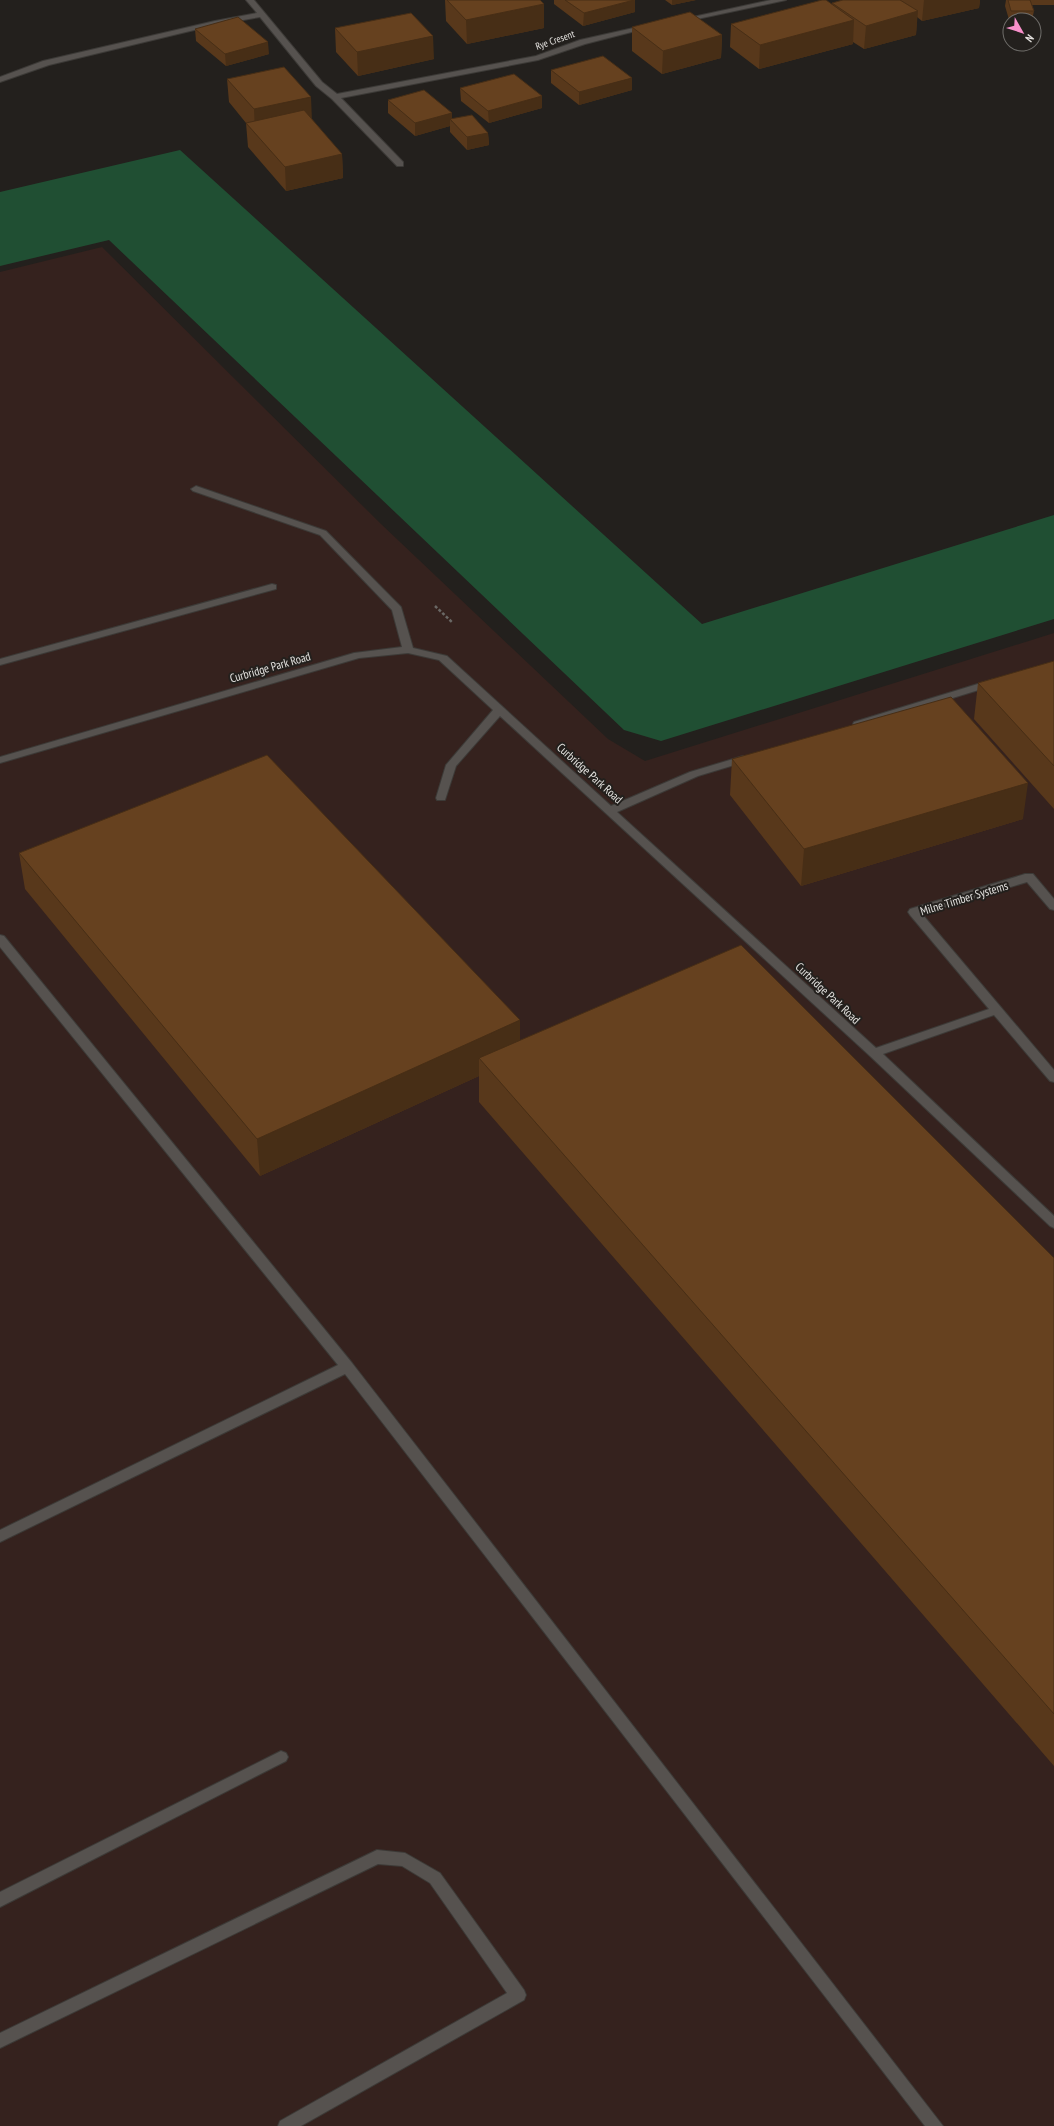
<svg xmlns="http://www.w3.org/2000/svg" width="1054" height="2126" font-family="'PT Sans Narrow',sans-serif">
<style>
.industrial{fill:#35221e}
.forest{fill:#204f33}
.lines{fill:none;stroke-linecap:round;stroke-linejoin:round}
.service-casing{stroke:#3c3a37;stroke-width:2}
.minor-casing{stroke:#3c3a37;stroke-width:2}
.path{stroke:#6a6865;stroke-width:2.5;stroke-dasharray:3 2;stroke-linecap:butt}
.service{fill:#56524f;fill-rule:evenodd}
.minor{fill:#56524f;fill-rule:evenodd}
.wall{fill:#58381b}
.shaded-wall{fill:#472e16}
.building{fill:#66411f;stroke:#472e16}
.labels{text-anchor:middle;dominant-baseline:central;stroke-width:4;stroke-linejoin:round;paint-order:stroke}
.far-street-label{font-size:10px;fill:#e4e2df;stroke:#23201d}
.street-label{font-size:12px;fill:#e4e2df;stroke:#23201d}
</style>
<rect width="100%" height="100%" fill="#23201d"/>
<path class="industrial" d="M102 247 381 524 608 739 645 761 1054 633V2126H0V272Z"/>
<path class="forest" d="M180 150 702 624 1054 515V619L661 741 624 730 109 240 0 266V192Z"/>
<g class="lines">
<defs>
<path id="service" d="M196 486 326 531 401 607 413 648 447 656 611 806 690 772 743 756H751L752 758 751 760 698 776 617 812 876 1048 989 1009 910 915 908 912 910 909 1025 874H1033L1054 899V910L1050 909 1027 882 922 914 1054 1070V1082L1050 1081 994 1015 883 1054 1054 1216V1228L1050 1226 870 1056 500 716 456 766 445 800H437L436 798 446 765 493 710 439 660 408 653 359 658 0 763V757L354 653 402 647 392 610 320 535 193 491 191 489Z
M272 584 276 585V589L0 665V659Z
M994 679 999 682 998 684 862 726H854L853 724 854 722Z
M0 935 4 936 352 1363 943 2126H925L345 1374 0 1542V1530L338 1365 0 947Z
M281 1751 286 1753 288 1757 286 1761 0 1907V1892Z
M377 1850 405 1853 440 1873 524 1990 526 1995 524 2000 301 2126H278L280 2121 507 1993 430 1883 402 1866 378 1864 0 2048V2033Z"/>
<path id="minor" d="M246 0H254L322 82 337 94 536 56 580 40 647 25 651 27 585 44 538 60 341 98 403 162V166H397L332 99 316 86 260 17 215 25 49 65 0 82V77L43 61 215 21 257 13Z
M771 0H786L683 22 679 20Z"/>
</defs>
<use href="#service" class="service-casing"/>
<use href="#minor" class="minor-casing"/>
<path class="path" d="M435 606 453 623"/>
<use href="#service" class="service"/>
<use href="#minor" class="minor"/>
</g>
<path class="wall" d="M445 0H540L544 28 467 44 446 21Z
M554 0H635V12L583 26 554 4Z
M665 0H696L672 5Z
M843 0H980L979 8 922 21 917 17 916 35 864 49 853 42V44L759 69 730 47 731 24 832 5V3Z
M1006 0H1054V5H1032L1034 11 1032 20H1010V23L1005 6Z
M632 27 722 35 721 58 662 74 632 51Z
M335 28 434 59 358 76 336 52Z
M195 29 269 54 226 66 196 41Z
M551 70 632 90 579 105 551 83Z
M227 79 312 120 342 154 343 178 286 191 248 147 246 123 229 102Z
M460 88 542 96V108L489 123 461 101Z
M388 100 452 119 488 133 489 145 467 150 450 132V126L415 136 388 113Z
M1054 661V809L974 719 978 683Z
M732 759 1023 819 801 886 730 795Z
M19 853 520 1040 1054 1258V1766L479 1102V1076L260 1176 25 889Z"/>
<path class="shaded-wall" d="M635 0V12L583 26 584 13Z
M672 0H696L672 5Z
M924 0H980L979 8 922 21Z
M544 4V28L467 44 466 20Z
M918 11 916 35 864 49 866 26Z
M854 20 853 44 759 69 760 45Z
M722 35 721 58 662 74 663 51Z
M433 36 434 59 358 76 357 52Z
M268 42 269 54 226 66 225 54Z
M632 78V90L579 105V92Z
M542 96V108L489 123 488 111Z
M311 97 312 121 255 133 254 109Z
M452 113V122L450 119V126L415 136V123Z
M488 133 489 145 467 150V137Z
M342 154 343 178 286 191 285 167Z
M1028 783 1023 819 801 886 804 849Z
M520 1020V1057L479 1058V1076L260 1176 257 1139Z"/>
<path class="building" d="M447 0H540L544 4 466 20Z
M565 0H634L584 13Z
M822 0H826L854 20 760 45 731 24Z
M843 0H900L918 11 866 26 832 3Z
M1008 0H1030L1034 11H1011Z
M690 12 722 35 663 51 632 27Z
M411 13 433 36 357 52 335 28Z
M238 17 268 42 225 54 195 29Z
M603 56 632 78 579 92 551 70Z
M284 67 311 97 254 109 227 79Z
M514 74 542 96 488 111 460 88Z
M424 90 452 113 415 123 388 100Z
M304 110 342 154 285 167 246 123Z
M472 115 488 133 467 137 450 119Z
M1054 661V766L978 683Z
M951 697 1028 783 804 849 732 759Z
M267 755 520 1020 257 1139 19 853Z
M741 945 1054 1258V1714L479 1058Z"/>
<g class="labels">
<g class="far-street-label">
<text transform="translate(555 40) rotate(-19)">Rye Cresent</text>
</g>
<g class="street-label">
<text transform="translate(270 667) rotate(-16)">Curbridge Park Road</text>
<text transform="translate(590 773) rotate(42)">Curbridge Park Road</text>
<text transform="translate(964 898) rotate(-17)">Milne Timber Systems</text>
<text transform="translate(828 993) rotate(43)">Curbridge Park Road</text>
</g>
</g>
<g transform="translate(1022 32) rotate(129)"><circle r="19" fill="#23201d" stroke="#706e6b"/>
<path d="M0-3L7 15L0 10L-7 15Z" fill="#f890cb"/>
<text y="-6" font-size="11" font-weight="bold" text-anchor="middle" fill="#e4e2df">N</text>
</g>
</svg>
